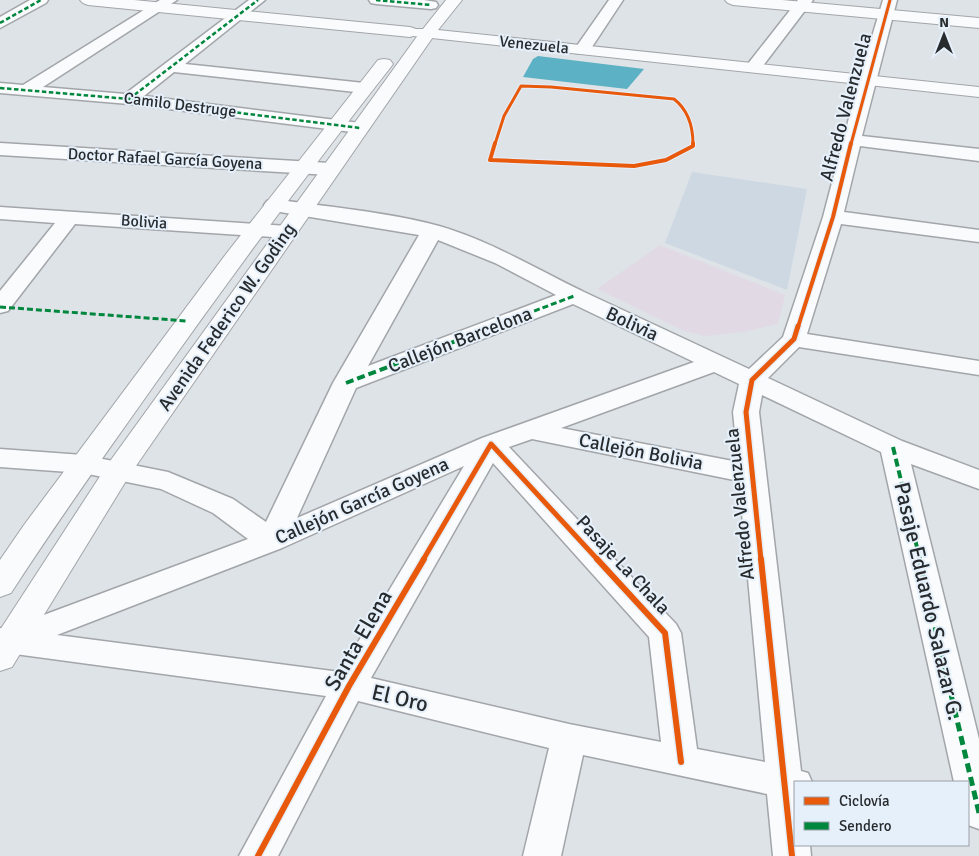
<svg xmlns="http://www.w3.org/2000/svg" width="979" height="856" font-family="Signika,sans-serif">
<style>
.built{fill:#cdd8e2}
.medical{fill:#e1dae5}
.water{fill:#5cb1c4}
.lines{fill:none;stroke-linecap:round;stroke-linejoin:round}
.minor-casing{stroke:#a2a5a9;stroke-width:3}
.tertiary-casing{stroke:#a2a5a9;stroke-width:2}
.primary-casing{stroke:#a2a5a9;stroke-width:2}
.minor{fill:#fafbfc;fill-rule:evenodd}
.tertiary{fill:#fafbfc;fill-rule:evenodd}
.primary{fill:#fafbfc;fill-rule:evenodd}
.quiet-far3{stroke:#00873e;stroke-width:2.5;stroke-dasharray:4.5 2.5;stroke-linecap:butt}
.quiet-far2{stroke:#00873e;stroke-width:3;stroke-dasharray:6 3;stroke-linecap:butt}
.quiet-far1{stroke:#00873e;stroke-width:4;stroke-dasharray:8 4;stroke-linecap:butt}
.quiet{stroke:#00873e;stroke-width:5;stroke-dasharray:9 5;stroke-linecap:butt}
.cycleway-far3-casing{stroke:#e6f0fa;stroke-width:5}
.cycleway-far2-casing{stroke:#e6f0fa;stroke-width:6}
.cycleway-far1-casing{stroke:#e6f0fa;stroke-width:8}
.cycleway-casing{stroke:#e6f0fa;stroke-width:9}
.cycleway-far3{stroke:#e8590c;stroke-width:3}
.cycleway-far2{stroke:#e8590c;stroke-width:4}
.cycleway-far1{stroke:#e8590c;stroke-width:5}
.cycleway{stroke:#e8590c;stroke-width:6}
.labels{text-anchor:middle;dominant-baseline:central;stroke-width:4;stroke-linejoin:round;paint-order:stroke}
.far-street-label{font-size:16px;fill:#272b2e;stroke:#e6f0fa}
.street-label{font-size:19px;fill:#272b2e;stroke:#e6f0fa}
.near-street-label{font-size:22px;fill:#272b2e;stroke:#e6f0fa}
</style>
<rect width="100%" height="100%" fill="#dee3e8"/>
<path class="built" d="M692 172 807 189 787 290 665 243Z"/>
<path class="medical" d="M660 245 785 295 778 324 744 332 705 336 684 331 597 289Z"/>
<path class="water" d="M538 56 644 69 627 89 523 77 533 59Z"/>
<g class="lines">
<defs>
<path id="minor" d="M30 0H48L46 3 0 28V17Z
M160 0H177L43 87 125 94 249 0H265L185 64 364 83 370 84 372 88 370 92 364 93 174 72 144 96 360 123 366 124 369 128 366 132 360 133 129 104 0 93V83L23 85Z
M369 0H424L436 2 438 5 436 8 431 9 376 4 371 3Z
M609 0H623L588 53H576L574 50Z
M798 0H813L759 71H747L745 68 747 65Z
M883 0H897L862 136 979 149V161L860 146 844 212 979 230V242L841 224 807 334 979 361V375L799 347 768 378 902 441 979 470V489L911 464 979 739V829L968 825V782H954L881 452 762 395 759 412 801 771 808 773 812 782H795V845H810L811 856H773L767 794 583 755 561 856H523L549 748 358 701 278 856H239L326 696 0 652V628L6 629 248 539 213 513 161 489 83 473 0 467V449L83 455 168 472 233 499 266 522 333 383 419 235 274 211 267 209 264 205 267 201 274 199C327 207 388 212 439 226 491 241 536 269 584 292 639 318 694 343 749 369L783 337 823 217 859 80ZM438 240 495 263 556 295 368 366ZM573 304 694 362 482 438 297 518 356 388ZM714 372 739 384 733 412 738 462 561 428ZM532 439 739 481 765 762 697 749 681 633 676 624 509 447ZM493 463 649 637 661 742 569 724 371 678ZM464 466 340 672 57 635 282 548Z
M0 143 330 163 337 165 340 169 337 173 330 175 0 155Z
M0 207 288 226 295 228 298 232 295 236 288 238 75 224 8 311 0 313V291L55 223 0 219Z"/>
<path id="tertiary" d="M80 0H134L410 27 416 29 418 32 416 35 410 37 88 5 83 3Z
M427 29 433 31 435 34 129 476 12 667 0 671V630L108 464 421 31Z
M384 59 390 60 393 64 390 68C309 171 231 277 155 384 106 453 57 522 11 593L0 597V560L24 525 226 254 378 60Z"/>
<path id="primary" d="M446 0H462L438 30 979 87V97L404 35 402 32 404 29H423Z
M725 0H782L979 18V28L733 5 728 3Z"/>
</defs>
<use href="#minor" class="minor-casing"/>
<use href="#tertiary" class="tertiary-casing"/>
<use href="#primary" class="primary-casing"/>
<use href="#minor" class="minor"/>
<use href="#tertiary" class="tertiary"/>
<use href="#primary" class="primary"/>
<path class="quiet-far3" d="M376 0 431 5
M0 23 41 0
M0 88 129 99 360 128
M129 99 258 0"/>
<path class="quiet-far2" d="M0 307 187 321
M492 327 574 296"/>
<path class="quiet-far1" d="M346 383 495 326
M893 447 920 560"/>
<path class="quiet" d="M919 559 979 813"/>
<defs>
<path id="cycleway-far3" d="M495 144 504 116 521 86 551 87 674 99C688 110 693 127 693 144
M851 144 890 0"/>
<path id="cycleway-far2" d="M495 143 490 160 634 166 666 160 693 146V143
M798 327 833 217 851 143"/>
<path id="cycleway-far1" d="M423 560 491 444 598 560
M761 560 746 412 752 380 794 339 798 326"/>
<path id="cycleway" d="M597 559 665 633 681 762
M761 559 792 856
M258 856 349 686 424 559"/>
</defs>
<use href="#cycleway-far3" class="cycleway-far3-casing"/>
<use href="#cycleway-far2" class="cycleway-far2-casing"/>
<use href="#cycleway-far1" class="cycleway-far1-casing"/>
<use href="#cycleway" class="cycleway-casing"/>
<use href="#cycleway-far3" class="cycleway-far3"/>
<use href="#cycleway-far2" class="cycleway-far2"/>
<use href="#cycleway-far1" class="cycleway-far1"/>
<use href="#cycleway" class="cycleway"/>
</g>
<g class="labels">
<g class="far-street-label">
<text transform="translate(534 45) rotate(6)">Venezuela</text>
<text transform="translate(180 105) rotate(7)">Camilo Destruge</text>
<text transform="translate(165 159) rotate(3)">Doctor Rafael García Goyena</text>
<text transform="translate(144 222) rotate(4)">Bolivia</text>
</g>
<g class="street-label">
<text transform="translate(846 107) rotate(-75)">Alfredo Valenzuela</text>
<text transform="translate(227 317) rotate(-55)">Avenida Federico W. Goding</text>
<text transform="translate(632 324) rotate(25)">Bolivia</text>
<text transform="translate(460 340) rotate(-21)">Callejón Barcelona</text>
<text transform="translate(641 452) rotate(11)">Callejón Bolivia</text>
<text transform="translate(362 501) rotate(-24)">Callejón García Goyena</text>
<text transform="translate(740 504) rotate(-96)">Alfredo Valenzuela</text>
<text transform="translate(623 565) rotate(47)">Pasaje La Chala</text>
</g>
<g class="near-street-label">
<text transform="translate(929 601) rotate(77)">Pasaje Eduardo Salazar G.</text>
<text transform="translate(358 640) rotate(-60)">Santa Elena</text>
<text transform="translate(400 698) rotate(13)">El Oro</text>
</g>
</g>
<rect x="794" y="781" width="175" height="65" fill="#e6f0fa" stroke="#9aa1a8"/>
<rect x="804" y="797" width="25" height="8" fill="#e8590c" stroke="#9aa1a8"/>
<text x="839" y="806" font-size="15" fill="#272b2e">Ciclovía</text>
<rect x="804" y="822" width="25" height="8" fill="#00873e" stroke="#9aa1a8"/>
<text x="839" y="831" font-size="15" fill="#272b2e">Sendero</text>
<g transform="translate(944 35)" stroke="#e6f0fa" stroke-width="4" paint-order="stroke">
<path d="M0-4L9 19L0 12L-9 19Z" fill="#272b2e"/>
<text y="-8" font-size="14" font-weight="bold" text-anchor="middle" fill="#272b2e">N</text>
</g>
</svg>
